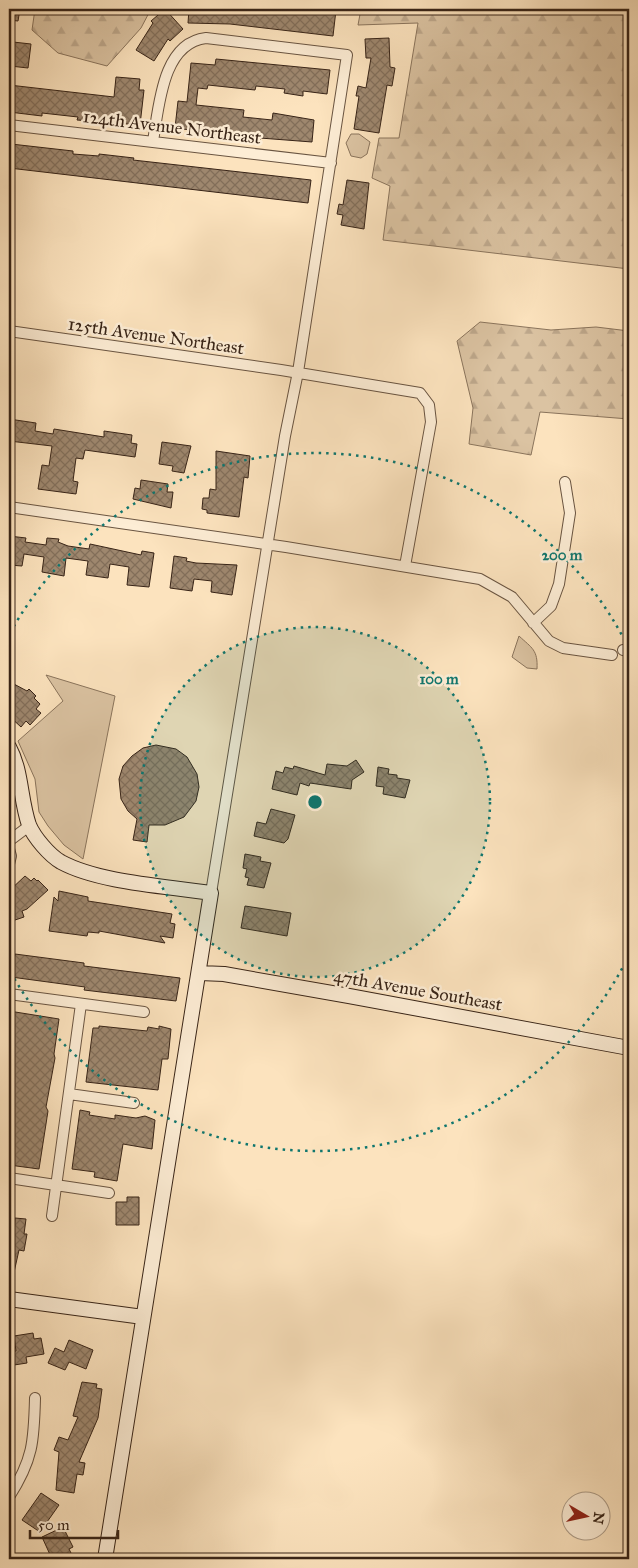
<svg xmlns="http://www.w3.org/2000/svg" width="638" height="1568" font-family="'IM FELL Great Primer',serif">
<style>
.green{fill:#dbc3a2;stroke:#8a745c}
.forest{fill:url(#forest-firs);stroke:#8a745c}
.building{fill:url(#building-cross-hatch);stroke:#382417}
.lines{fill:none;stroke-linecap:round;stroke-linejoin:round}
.street-casing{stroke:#695441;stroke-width:12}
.secondary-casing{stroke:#382417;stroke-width:16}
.street{stroke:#fdedd5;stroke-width:10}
.secondary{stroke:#fdedd5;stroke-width:14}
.ring{fill:none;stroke:#0f766e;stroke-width:2.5;stroke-dasharray:2.5 5}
.labels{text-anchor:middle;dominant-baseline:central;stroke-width:5;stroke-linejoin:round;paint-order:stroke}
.street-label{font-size:18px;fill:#382417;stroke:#fdedd5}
.centre{fill:#0f766e;stroke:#fdedd5;stroke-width:2.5}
.ring-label{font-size:15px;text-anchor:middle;font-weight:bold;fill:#0f766e;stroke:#fdedd5;stroke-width:5;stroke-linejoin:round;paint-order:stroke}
</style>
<defs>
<pattern id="forest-firs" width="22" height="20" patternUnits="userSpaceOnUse" patternTransform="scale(1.25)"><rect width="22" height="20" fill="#dbc3a2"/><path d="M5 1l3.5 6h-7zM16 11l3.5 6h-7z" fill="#bda78b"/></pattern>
<pattern id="building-cross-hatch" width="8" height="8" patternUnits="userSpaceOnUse" patternTransform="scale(1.25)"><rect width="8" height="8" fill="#9e876e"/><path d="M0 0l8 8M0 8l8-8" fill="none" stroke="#826e59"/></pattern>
</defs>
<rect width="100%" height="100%" fill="#fce3be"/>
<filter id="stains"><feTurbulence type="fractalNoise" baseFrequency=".004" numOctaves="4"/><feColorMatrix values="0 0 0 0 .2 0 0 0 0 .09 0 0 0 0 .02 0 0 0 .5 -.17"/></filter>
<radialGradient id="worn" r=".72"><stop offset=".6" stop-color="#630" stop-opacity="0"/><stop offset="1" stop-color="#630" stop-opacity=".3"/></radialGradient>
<path class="green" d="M351 134H359L370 142 367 154 361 158 351 156 346 143Z
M519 636C532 648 538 650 537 669L527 668 512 657Z
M46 675 115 696 83 859 64 845 48 826 39 812 35 779 18 741 63 701Z"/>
<path class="forest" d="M35 9H151L141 28 107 66 58 53 32 30Z
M361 9H629V269L383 240 390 186 372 178 379 138H399L418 23 358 25Z
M480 322 551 330 596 327 629 331V419L540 412 531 455 469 444 473 408 457 341Z"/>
<path class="building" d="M9 9H20L18 21 9 20Z
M165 9 183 29 170 41 168 39 154 61 136 50 153 23 151 21Z
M189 9H322L336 10 333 36 230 24 188 23Z
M389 38 390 67 395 68 392 86 387 85 379 133 354 129 359 96H356L358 86 366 88 371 58H366L365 39Z
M13 42 31 44 28 68 10 66Z
M216 59 330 70 327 94 303 91V96L284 93 285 89 256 86 255 90 208 85 207 89 198 88 196 105 244 110 243 117 272 120 273 113 314 120 312 142 260 138V140L246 138V136L198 133 199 131 175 128 178 101 187 102 191 63 215 65Z
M116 77 140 79 139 90H144L140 125 77 120 78 117 42 113V116L9 112V85L114 97Z
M11 144 73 151V154L99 156V154L134 158 133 160 311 180 308 203 9 168Z
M347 180 369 183 364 229 341 225 343 215 337 214 339 204 343 205Z
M9 419 36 423 35 431 53 434 54 429 104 437V431L132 435 131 443 137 444 135 457 85 450 83 459 76 458 73 481 78 482 76 494 38 489 42 465 49 466 52 446 9 441Z
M162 442 191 446 184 473 172 471 173 466 159 464Z
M216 451 250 456 248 478 244 477 239 517 207 513V510L202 509 203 498H209L210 489 216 490Z
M141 480 168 484 167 492H173L171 508 133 499 135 488 140 489Z
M9 536 26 538 25 542 46 545 47 538 59 539 58 542 68 546 89 549 90 544 141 555 142 551 154 553 149 587 127 585 129 567 110 564 108 578 86 575 88 561 66 558 64 576 42 572 44 557 24 554 22 566 9 565Z
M174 556 187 558 186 561 196 563 237 565 232 595 211 592 212 581 194 579 192 591 170 588Z
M12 683 27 691 29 689 36 696 34 698 40 704 36 709 41 713 30 725 26 721 21 727 9 716V689Z
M156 745 176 749 187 757 197 774 199 787 196 801 184 817 165 825H149L147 842 133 840 137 819 128 811 121 799 119 779 123 766 132 756 143 748Z
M356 760 364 772 352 780 351 789 310 783 309 786 300 783 297 795 272 789 276 771 283 773 285 767 293 769 294 766 325 775 327 764 347 766Z
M378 767 389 769 388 774 397 775V778L410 780 405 798 383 794 384 787 376 786Z
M271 809 295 815 288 839 284 843 254 836 257 822 266 824Z
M245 854 261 857 260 861 271 863 264 888 247 885 249 878 245 877 247 869 243 868Z
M25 876 31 881 34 878 37 881 38 880 48 890 27 909 22 911 24 917 9 922V891Z
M59 891 88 897V901L172 914 170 923 175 924 173 938 160 936 165 943 99 931V933L88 932 87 936 49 931 54 897 58 901Z
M245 906 291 913 287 936 241 928Z
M15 954 84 963V966L180 978 176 1001 84 990 85 987 11 977Z
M9 1011 59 1019 54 1054 55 1058 46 1107 48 1111 39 1169 9 1165Z
M99 1026 147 1031 148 1027 159 1029V1026L171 1029 168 1059H162L158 1090 86 1082 93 1028H99Z
M80 1110 90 1112 89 1115 115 1119V1115L136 1118 145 1116 155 1120 152 1149 123 1144 117 1181 94 1177 95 1172 72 1169Z
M127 1197H139V1225H116V1202H127Z
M15 1218 26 1219 24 1234H27L24 1251 19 1250 13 1277 9 1276V1231L14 1232Z
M33 1333 34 1339 41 1338 44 1354 26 1357 27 1363 14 1365 12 1351H16L14 1336Z
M69 1340 93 1350 86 1369 69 1362 65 1370 48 1363 55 1348 64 1352Z
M82 1382 97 1384 96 1388 102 1389 98 1418 79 1462 85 1463 83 1475 77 1474 74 1493 56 1490 59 1452 54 1450 59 1437 68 1440 78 1417 73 1416Z
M41 1493 59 1505 40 1532 22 1520Z
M63 1527 73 1547 69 1549 72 1555 63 1559H52L42 1537Z"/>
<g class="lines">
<defs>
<path id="street" d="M9 125 331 163
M153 141C159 107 162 43 206 38L347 55 298 372 285 436 211 893
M9 331 281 370 420 393 429 405 431 422 405 566
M9 507 286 547 480 579 512 597 549 641 563 648 612 655
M533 623 551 606 559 584 570 513 565 482
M623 650 629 651
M9 841 29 826
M9 849 11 856 9 864
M9 994 144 1012
M69 1094 134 1103
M9 1178 109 1193
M52 1216 81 1004
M9 1497C33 1460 34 1441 35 1398"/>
<path id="secondary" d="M9 747C22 771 20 799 29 825 34 837 49 855 61 862 100 883 167 886 211 893L105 1559
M200 973 224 974 349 996 629 1048
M9 1299 143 1317"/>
</defs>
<use href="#street" class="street-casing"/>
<use href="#secondary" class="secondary-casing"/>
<use href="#street" class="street"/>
<use href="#secondary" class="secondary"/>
</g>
<circle cx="315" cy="802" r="175" fill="#0f766e" fill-opacity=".12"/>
<g class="ring">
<circle cx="315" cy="802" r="175"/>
<path d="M629 955A349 349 0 0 1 10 971M10 633A349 349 0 0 1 629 649"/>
</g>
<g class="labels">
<g class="street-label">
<text transform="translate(172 127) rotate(7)">124th Avenue Northeast</text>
<text transform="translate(156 336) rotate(8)">125th Avenue Northeast</text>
<text transform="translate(418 990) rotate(10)">47th Avenue Southeast</text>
</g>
</g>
<circle cx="315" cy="802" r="8" class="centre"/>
<g class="ring-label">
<text x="562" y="560">200 m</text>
<text x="439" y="684">100 m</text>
</g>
<rect width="638" height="1568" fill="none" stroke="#fce3be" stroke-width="30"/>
<rect x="10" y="10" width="618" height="1548" fill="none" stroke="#382417" stroke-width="2.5"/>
<rect x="15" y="15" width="608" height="1538" fill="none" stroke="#382417"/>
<g transform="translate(586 1516) rotate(99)"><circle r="24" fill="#fdedd5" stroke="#ae9d89"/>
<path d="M0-4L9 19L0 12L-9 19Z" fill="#8f2418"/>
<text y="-8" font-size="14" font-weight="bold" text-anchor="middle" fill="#382417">N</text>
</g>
<path d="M30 1530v8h88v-8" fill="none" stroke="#382417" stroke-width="2.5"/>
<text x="38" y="1530" font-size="15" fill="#382417" stroke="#fdedd5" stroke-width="4" paint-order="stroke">50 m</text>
<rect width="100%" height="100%" filter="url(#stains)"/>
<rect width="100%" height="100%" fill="url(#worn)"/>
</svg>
